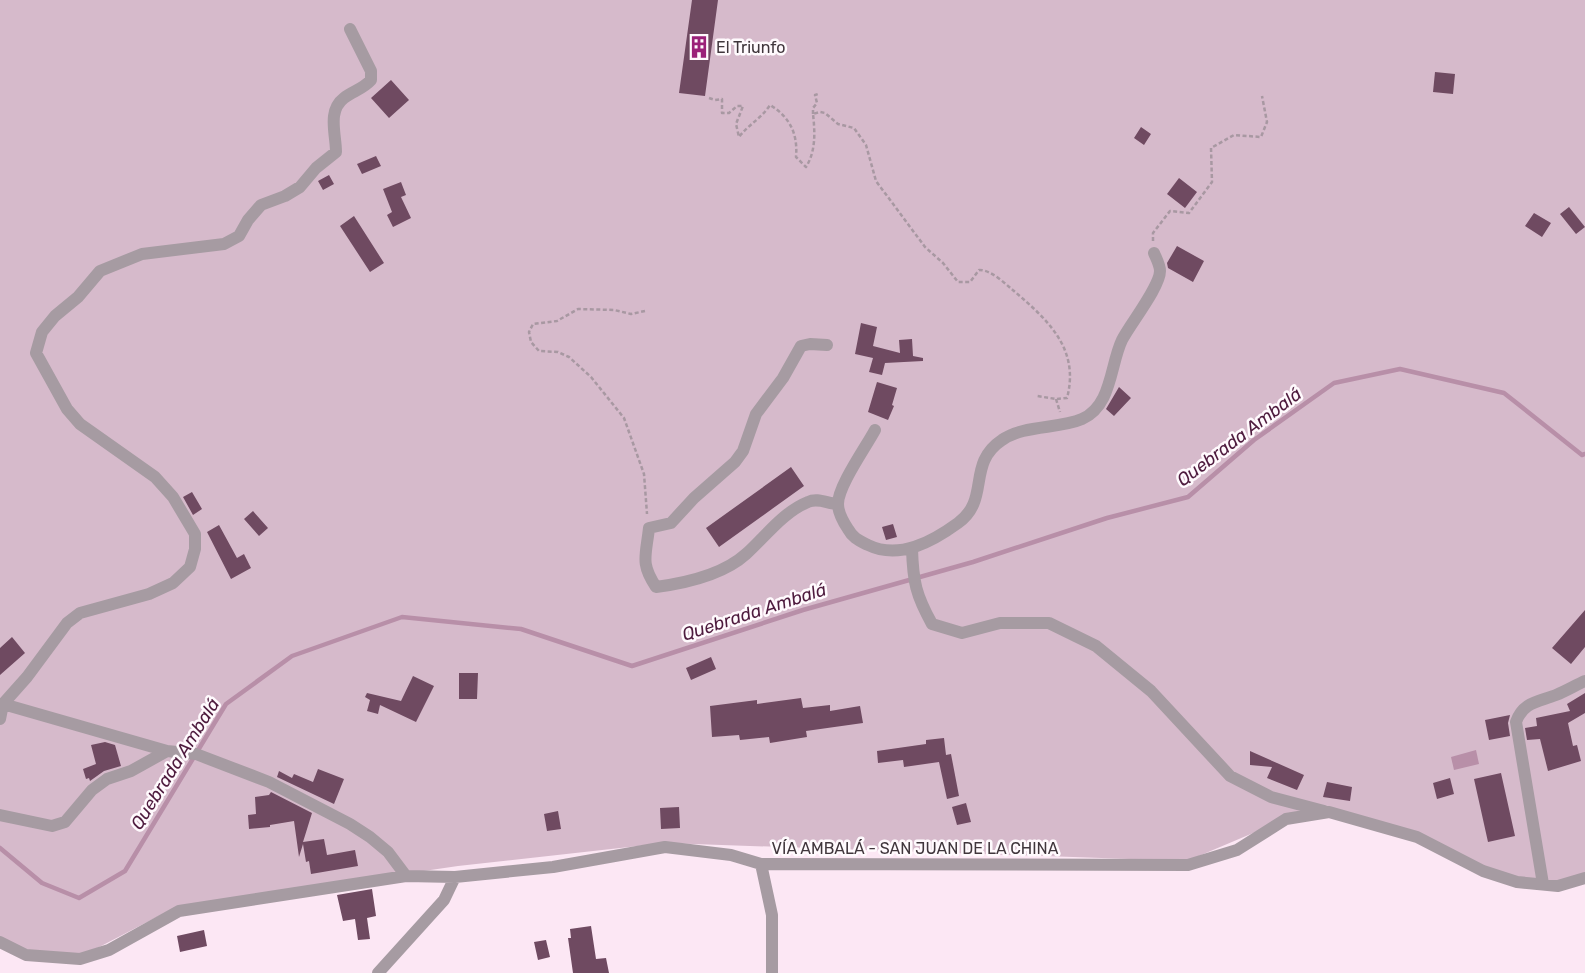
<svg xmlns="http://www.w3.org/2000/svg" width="1585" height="973" font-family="Rubik,sans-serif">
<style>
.green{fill:#d6bacb}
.water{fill:#b88fa8}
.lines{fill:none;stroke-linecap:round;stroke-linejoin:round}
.stream{stroke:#b88fa8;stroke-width:4.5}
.building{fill:#6f4a61}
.path{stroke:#a898a2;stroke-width:2.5;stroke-dasharray:4 2.5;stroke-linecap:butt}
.minor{stroke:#a69ba2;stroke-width:12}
.labels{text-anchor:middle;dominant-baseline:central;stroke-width:5;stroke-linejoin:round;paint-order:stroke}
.poi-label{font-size:16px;fill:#40363c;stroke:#fffafd;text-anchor:start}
.street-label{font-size:16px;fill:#40363c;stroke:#fffafd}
.water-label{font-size:18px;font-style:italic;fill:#4e1b3e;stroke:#fffafd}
</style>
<rect width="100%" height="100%" fill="#fce7f4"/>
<path class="green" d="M0 0H1585V878L1558 886 1517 882 1417 837 1329 812 1286 819 1187 861 665 843 458 866 176 907 80 957 26 955 0 942Z"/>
<path class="water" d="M1476 750 1479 764 1454 770 1451 757Z"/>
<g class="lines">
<path class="stream" d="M0 848 42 883 79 898 125 871 226 704 292 656 402 617 521 629 632 666 803 610 973 562 1107 518 1188 497 1254 440 1334 383 1400 369 1504 393 1582 455 1585 454"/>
</g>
<path class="building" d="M692 0H718L705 96 679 93Z
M1435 72 1455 74 1453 94 1433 92Z
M391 80 409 100 389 118 371 98Z
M1141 127 1151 134 1144 145 1134 138Z
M376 156 381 166 362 174 357 164Z
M329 175 334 184 323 190 318 181Z
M1179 178 1197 192 1185 208 1167 194Z
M401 182 406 195 401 197 411 218 393 227 387 215 392 212 383 189Z
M1569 207 1585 227 1576 234 1560 214Z
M1534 213 1551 223 1542 237 1525 226Z
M354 216 384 263 370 272 340 226Z
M1177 246 1204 261 1193 282 1168 268 1167 263Z
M861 323 877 327 873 346 900 353 899 340 912 339 913 356 923 358V361L885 363 882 375 869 372 873 358 855 354Z
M877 382 897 388 892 405 894 406 888 420 868 412Z
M1119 387 1131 398 1114 416 1106 409Z
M791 467 804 486 719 547 706 528Z
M192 492 202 509 193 515 183 497Z
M253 511 268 528 259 536 244 519Z
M893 524 897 537 886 540 882 527Z
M219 525 237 558 244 554 251 568 231 579 207 532Z
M1585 610V647L1571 664 1552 648Z
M12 637 25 653 0 675V648Z
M711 657 716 669 691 680 686 668Z
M459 673H478L477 699H459Z
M413 676 434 686 416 722 380 705 378 714 367 711 370 700 365 697 367 693 401 701Z
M1585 693V713L1568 723 1573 746 1577 745 1581 761 1548 771 1540 739 1527 740 1525 728 1537 726 1536 718 1570 711 1567 704Z
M801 698 803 708 830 705V711L860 706 863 723 806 731 807 737 770 743 769 737 740 740 739 735 712 737 710 706 757 700V704Z
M1510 715 1508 723 1510 736 1489 740 1485 720Z
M944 738 946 755 951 754 959 796 947 799 939 762 904 767 903 760 878 763 877 751 926 744V740Z
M105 742 115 745 121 766 104 771 90 781 89 778 86 779 83 769 96 764 91 745Z
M1250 751 1304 775 1297 790 1267 778 1272 767 1250 765Z
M318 769 344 779 334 804 277 777 279 771 292 778 294 774 313 782Z
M1501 773 1515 836 1488 842 1474 779Z
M1450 778 1454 794 1437 799 1433 783Z
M1327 782 1352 787 1350 801 1323 797Z
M271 792 312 813 303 842 324 839 327 855 355 850 358 866 311 874 309 861 306 862 303 844 299 857 294 821 270 825V827L249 829 248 815 256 814 255 797 269 795Z
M966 803 971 822 957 825 952 807Z
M679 807 680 828 661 829 660 808Z
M558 811 561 829 547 831 544 814Z
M372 889 376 916 367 918 370 939 358 940 355 919 343 921 337 895Z
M591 926 596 959 606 958 609 973H573L568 938H571L570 929Z
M204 930 207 946 180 952 177 936Z
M546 940 550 957 538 960 534 942Z"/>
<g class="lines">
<path class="path" d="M709 98 715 100 722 99V113H729L737 106H743L736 124 739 137C749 124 761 119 770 105 790 117 798 134 796 157L806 167C816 151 815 132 813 114L820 112 825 113 838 124 854 128 866 145 876 181 925 247 943 263 958 282H970L979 270C992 270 1004 283 1014 291 1048 320 1080 349 1067 398L1056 399 1037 396
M813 114V108L817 103 815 95 818 94
M1153 241V233L1170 211 1189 213 1212 182 1211 148 1234 135 1261 137 1267 122 1262 96
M645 311 631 314 614 310 578 309 557 321 533 324 529 332 531 342 539 351 558 352 569 357 591 377 624 418 644 474 647 514
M1056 399 1060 412"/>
<path class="minor" d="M827 345 810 344 801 346 783 378 756 414 743 451 735 462 694 498 671 523 649 528C646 556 640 563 656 587 686 583 723 575 746 554 765 537 783 512 808 502 818 497 828 504 838 504
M875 430C866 447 838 486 838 504 838 512 844 523 848 529 853 538 858 540 868 545 899 560 932 542 958 523 991 499 966 464 1002 440 1023 425 1059 429 1082 419 1112 406 1110 365 1122 340 1130 324 1160 287 1160 271 1160 265 1156 258 1154 253
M912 549C913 582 916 595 932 624L962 633 1000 623H1049L1096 646 1151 691 1230 776 1271 797 1324 811
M3 704 167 751 196 754 269 782 350 824 370 837 388 852 406 876
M0 719 3 704 27 677 67 623 80 613 149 594 173 583 190 567 195 549V534L173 497 155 477 80 424 67 409 36 353 42 332 55 316 78 297 100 271 142 254 224 244 239 236 248 220 261 205 285 196 300 187 316 168 336 152C336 134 327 111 344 98 353 91 363 89 371 80V71L350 29
M0 815 52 826 65 822 92 790 107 779 131 771 167 751
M761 864 772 915V973
M1543 884 1516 722C1523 702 1538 702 1556 695 1566 691 1576 685 1585 681
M0 942 26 955 80 959 109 950 179 911 406 876 455 877 553 867 665 847 731 855 761 864 1188 865 1237 850 1286 819 1329 812 1417 837 1483 871 1517 882 1558 886 1585 878
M378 973 444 900 455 877"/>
</g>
<defs>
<symbol id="building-bare" viewBox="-9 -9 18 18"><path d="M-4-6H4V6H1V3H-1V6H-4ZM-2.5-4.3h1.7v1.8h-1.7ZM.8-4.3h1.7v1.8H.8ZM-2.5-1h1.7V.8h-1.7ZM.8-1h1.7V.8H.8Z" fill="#9b2179" stroke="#fffafd" stroke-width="2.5" paint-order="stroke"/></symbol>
</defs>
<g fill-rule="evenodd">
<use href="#building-bare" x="683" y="31" width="32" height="32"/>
</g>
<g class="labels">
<g class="poi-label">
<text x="716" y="47">El Triunfo</text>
</g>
<g class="street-label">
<text x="915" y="848">VÍA AMBALÁ - SAN JUAN DE LA CHINA</text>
</g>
<g class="water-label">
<text transform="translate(1239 437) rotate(-37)">Quebrada Ambalá</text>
<text transform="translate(754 612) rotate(-18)">Quebrada Ambalá</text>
<text transform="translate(175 764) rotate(-58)">Quebrada Ambalá</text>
</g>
</g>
</svg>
